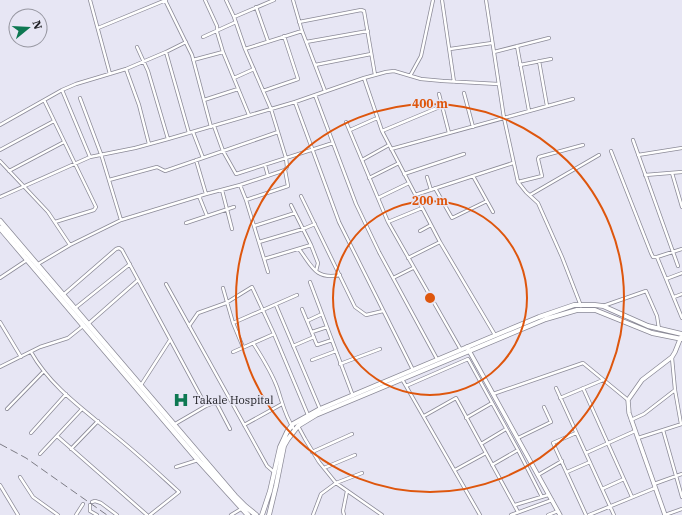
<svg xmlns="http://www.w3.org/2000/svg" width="682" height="515" font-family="'IBM Plex Serif',serif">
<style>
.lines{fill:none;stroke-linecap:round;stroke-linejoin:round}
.minor-casing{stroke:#8b8a97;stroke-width:4}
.tertiary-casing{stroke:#8b8a97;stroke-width:5}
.secondary-casing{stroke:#8b8a97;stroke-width:5.5}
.primary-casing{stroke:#8b8a97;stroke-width:6}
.minor{stroke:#fff;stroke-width:2.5}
.tertiary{stroke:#fff;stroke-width:3.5}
.secondary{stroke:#fff;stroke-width:4}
.primary{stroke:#fff;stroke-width:4.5}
.rail{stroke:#7e7d86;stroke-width:1;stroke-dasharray:8 4;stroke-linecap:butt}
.ring{fill:none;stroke:#de560d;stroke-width:2}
.labels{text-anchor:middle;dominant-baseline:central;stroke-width:3;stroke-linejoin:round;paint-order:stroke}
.poi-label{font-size:11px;fill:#202025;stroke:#e7e6f4;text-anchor:start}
.centre{fill:#de560d;stroke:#e7e6f4;stroke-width:2}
.ring-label{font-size:12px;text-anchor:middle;font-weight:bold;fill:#de560d;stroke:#e7e6f4;stroke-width:3;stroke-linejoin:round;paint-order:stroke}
</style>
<rect width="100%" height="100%" fill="#e7e6f4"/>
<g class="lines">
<defs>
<path id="minor" d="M90 0 110 74
M165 0 192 55 211 127
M205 0 217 26V32L223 52 249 115
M226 0 234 17 245 49 271 109 286 158 287 167 285 170 288 186 246 200
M293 0 302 31 325 91
M442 0 454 82
M486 0 504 118 518 182 526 192 538 203 562 257 581 306
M256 7 268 41
M234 17 274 0
M299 22 361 10 364 11 375 75
M98 28 166 0
M203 37 236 22
M306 42 368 31
M517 46 529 111
M137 47 148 71 168 139
M245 49 302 31
M450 49 492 43
M166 52 189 133
M494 52 549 38
M193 60 223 52
M539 61 547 106
M315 65 371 54
M520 65 551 59
M126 69 139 105 149 144
M410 76 421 56 433 0
M234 78 254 69
M364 78 382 131 440 242 495 335
M62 90 90 157
M263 91 298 79 284 36
M464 93 473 127
M439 94 449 133
M315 95 356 204 379 252 437 359
M80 98 101 154 121 220
M44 100 96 207 94 210 55 222
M204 100 238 89
M295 102 339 222 413 370
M346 122 388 222 461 350
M0 125 62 90 76 84 126 69 166 52 186 42
M214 126 223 151 236 174 333 143
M350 130 377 118
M382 131 442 106
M193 132 203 158
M633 140 678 266
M391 149 573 99
M0 150 54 121
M611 151 651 253 653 257H657L682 249
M638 155 682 148
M196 160 206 194
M362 160 389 145
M0 161 48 212 70 245
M265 165 268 176
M9 171 64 142
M672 173 682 207
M404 174 464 154
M645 175 682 172
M473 176 513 163
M427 177 431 190
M369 178 399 163
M109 180 157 167 165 171 278 132
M518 182 542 176 538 159 539 157 583 145
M240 185 246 200 268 272
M435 188 452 218 487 201
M222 190 232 229
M415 195 473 176 493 212
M530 195 599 155
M199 196 207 216
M301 196 355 307 366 315 383 311
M0 197 90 157 135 148 168 139 295 102 364 78 386 72 394 71 421 79 443 81 498 84
M378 198 409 183
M291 205 295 213
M388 222 422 208
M186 223 234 207
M254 226 295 213 311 245 264 259
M420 231 431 225
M259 242 303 229 315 224
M311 245 318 263 316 271
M299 249C312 266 315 280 340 275
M657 257 682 318
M408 258 440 242
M38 264 70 245 121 220 206 194 240 185 285 170
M0 278 27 260
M393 278 413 268
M666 279 682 273
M310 282 353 396
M166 284 267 466 274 472
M223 288 233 323 243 347
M63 295 116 249 119 248 122 250 206 406
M674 297 682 294
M276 305 320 409
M603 306 646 291 657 316 659 329
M74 309 130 264
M302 309 317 345 332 340
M307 321 322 314
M0 322 21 357
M233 323 297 295
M88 324 138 280
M189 326 198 313 226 303 252 287 274 334 308 415
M312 332 327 327
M253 343C262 357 271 371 277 387 282 401 285 417 294 429
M293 346 314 337
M31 352C50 386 83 409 113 434 136 452 157 472 179 492L150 515
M233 352 274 334
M672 358 675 390 681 424
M312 360 336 351
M340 364 380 349
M0 367 40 347 68 338 83 326
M402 379 480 515
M141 385 170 340
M406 386 468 359 518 450 542 497
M556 388 614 515
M583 388 632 497
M493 394 583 363 628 400
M560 398 603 380
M7 409 44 371
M424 416 456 398 518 512
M466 418 492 403
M631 420 644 414 675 390
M175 424 206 406 214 403 217 404 230 429
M244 425 282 404
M298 426 305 439 319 462 336 483 382 515
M663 430 682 497
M31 433 66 394
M576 433 553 443 586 515
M57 436 147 515
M518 438 551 422 544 407
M638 438 682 424
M481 444 506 429
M71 449 98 421
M312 452 352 434
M586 453 635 431
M40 454 82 409
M492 465 518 450
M176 467 198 460
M324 468 355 455
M455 470 486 453
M567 472 590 462
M538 475 562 461
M20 477 33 497 58 515
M654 484 682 474
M0 485 18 515
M602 489 624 479
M92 502 95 501 101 503 117 515
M90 505V511L97 515
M515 505 548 495
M76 515 83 504
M231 515 241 509
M313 515 321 494 336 483 362 473
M344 515 343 511 347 491
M511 515 552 500
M548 515 558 511
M589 515 655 488
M665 515 682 509"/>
<path id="tertiary" d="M467 347 560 515
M665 515 629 413 628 400 642 380 672 357 675 352 681 337"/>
<path id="secondary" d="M262 515 270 491 280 447 287 432 293 424 320 409 539 317 574 305H595L603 306 648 326 682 334
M269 515 276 486 284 446 288 439 298 426 316 415 546 319 577 310H595L652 333 682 339"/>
<path id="primary" d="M0 221 235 496 245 506 256 515
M0 228 198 460 248 515"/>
</defs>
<use href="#minor" class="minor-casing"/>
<use href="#tertiary" class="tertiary-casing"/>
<use href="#secondary" class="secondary-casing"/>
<use href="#primary" class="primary-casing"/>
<use href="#minor" class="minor"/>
<use href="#tertiary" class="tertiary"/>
<use href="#secondary" class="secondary"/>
<use href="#primary" class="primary"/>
<path class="rail" d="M0 444 26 458 107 515"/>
</g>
<g class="ring">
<circle cx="430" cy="298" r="97"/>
<circle cx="430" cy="298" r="194"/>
</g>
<defs>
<symbol id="hospital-bare" viewBox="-9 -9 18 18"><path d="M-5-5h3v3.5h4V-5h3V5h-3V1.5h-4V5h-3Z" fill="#0e7852" stroke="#e7e6f4" stroke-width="2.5" paint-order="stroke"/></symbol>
</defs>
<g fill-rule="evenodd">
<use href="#hospital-bare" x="170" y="389" width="22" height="22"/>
</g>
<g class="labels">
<g class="poi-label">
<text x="193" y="400">Takale Hospital</text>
</g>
</g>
<circle cx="430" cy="298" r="6" class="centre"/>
<g class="ring-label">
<text x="430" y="108">400 m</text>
<text x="430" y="205">200 m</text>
</g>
<g transform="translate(28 28) rotate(72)"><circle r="19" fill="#e7e6f4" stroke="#9797a1"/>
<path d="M0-3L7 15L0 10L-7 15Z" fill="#0e7852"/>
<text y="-6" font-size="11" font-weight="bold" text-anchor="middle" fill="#202025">N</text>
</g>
</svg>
